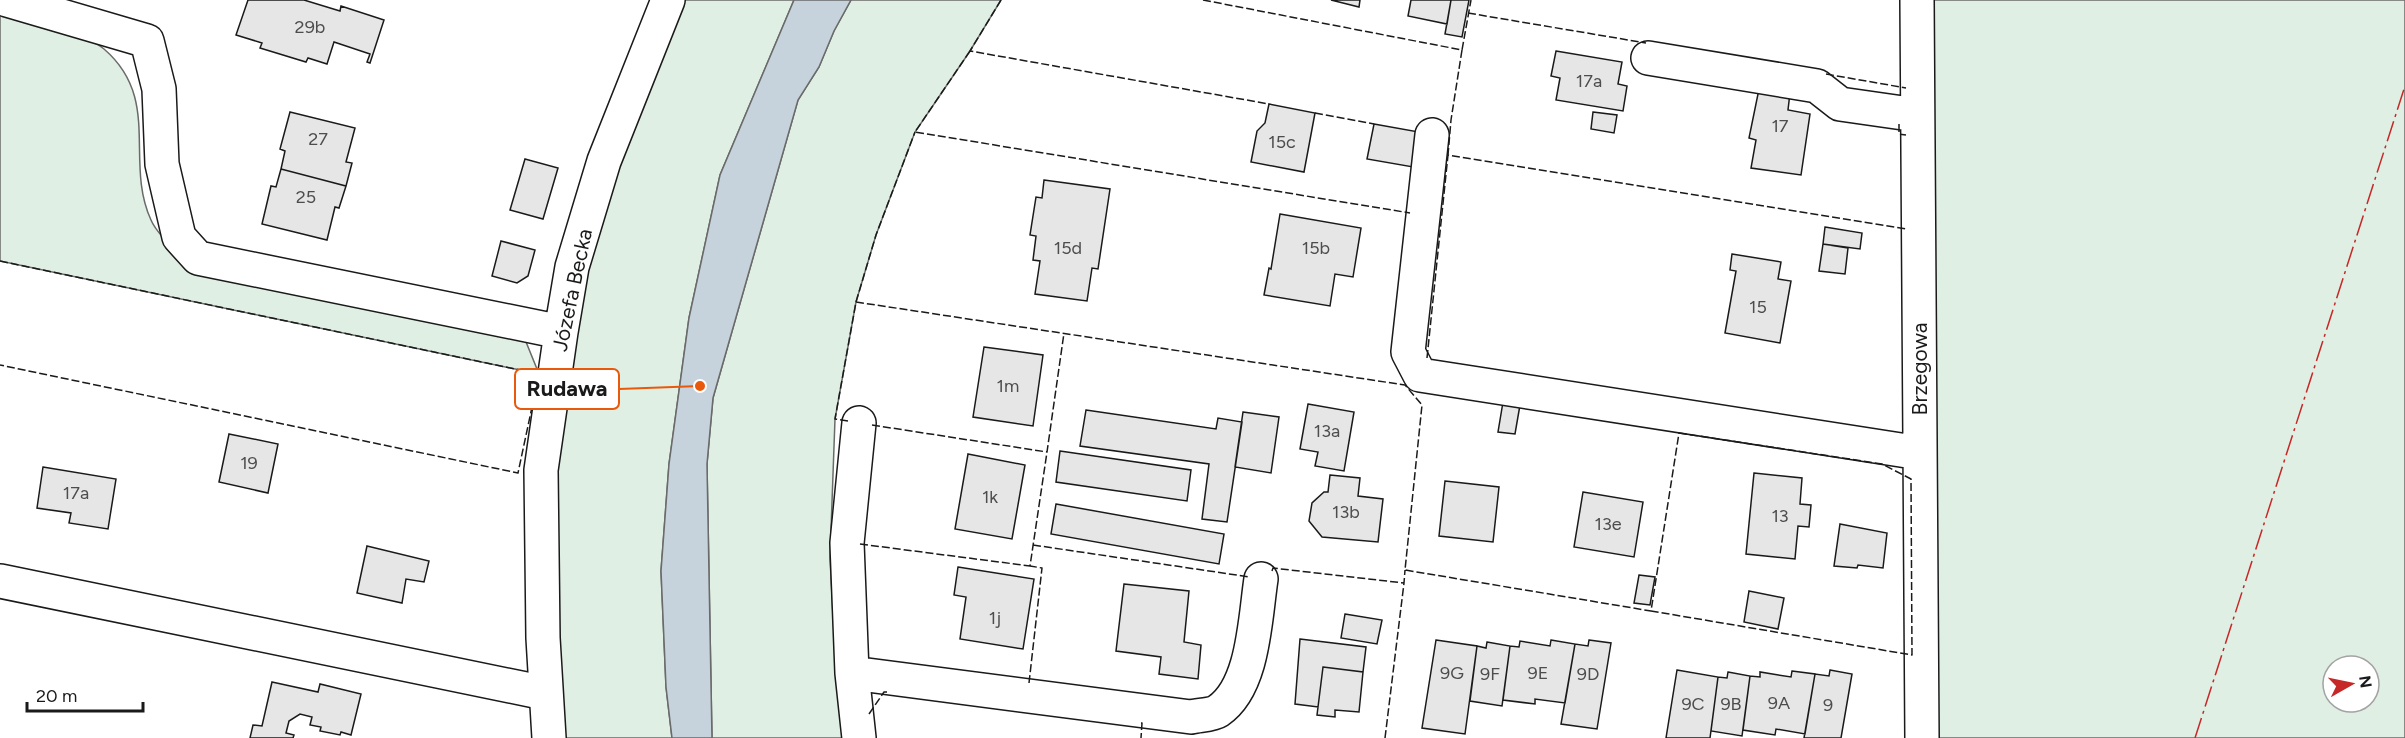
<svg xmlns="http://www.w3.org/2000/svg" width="2405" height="738" font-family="Figtree,sans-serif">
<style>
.green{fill:#e0efe3;stroke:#6a6a6a;stroke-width:1.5;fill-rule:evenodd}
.water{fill:#c6d2dc;stroke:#6a6a6a;stroke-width:1.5}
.building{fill:#e6e6e6;stroke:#1a1a1a;stroke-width:1.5}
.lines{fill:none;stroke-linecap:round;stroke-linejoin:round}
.minor-casing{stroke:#1a1a1a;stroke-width:36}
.minor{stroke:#fff;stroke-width:33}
.fence{stroke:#1a1a1a;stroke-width:1.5;stroke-dasharray:8 3;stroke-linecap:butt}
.power{stroke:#c62828;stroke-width:1.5;stroke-dasharray:21 4.5 3 4.5;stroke-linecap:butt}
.labels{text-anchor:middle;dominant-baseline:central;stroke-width:4.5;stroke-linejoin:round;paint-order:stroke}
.number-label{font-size:18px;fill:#4d4d4d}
.street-label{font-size:21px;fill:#1a1a1a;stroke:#fff}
.leader{fill:none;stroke:#e8590c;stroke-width:2}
.callout-dot{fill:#e8590c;stroke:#fff;stroke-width:2}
.callout{fill:#fff;stroke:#e8590c;stroke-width:2}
.callout-label{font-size:22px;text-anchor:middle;font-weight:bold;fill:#1a1a1a}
</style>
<rect width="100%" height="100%" fill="#fff"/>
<path class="green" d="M680 0H794L720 175 689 318 669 464 661 571 666 687 672 738H559L549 528 573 294 612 172Z
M851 0H1001L970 51 915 132 876 235 856 302 835 419 830 558 835 654 845 738H712L707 464 713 398 798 100 819 67 834 31Z
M1917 0H2405V738H1922ZM2333 666H2369V702H2333Z
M0 14C27 21 83 31 104 49 162 99 124 161 151 220 155 230 164 238 170 246L524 337 539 374 0 261Z"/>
<path class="water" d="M794 0H851L834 31 819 67 798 100 713 398 707 464 712 738H672L666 687 661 571 669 464 689 318 720 175Z"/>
<path class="building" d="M248 0H304L340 11 341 6 384 20 370 63 367 62 370 54 334 42 327 64 308 58 306 62 260 48 262 43 236 35Z
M1331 0H1360L1359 7Z
M1411 0H1451L1447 24 1408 16Z
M1451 0H1469L1462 37 1445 34Z
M1556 51 1622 62 1618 84 1627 86 1623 111 1556 100 1560 78 1551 76Z
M1759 89 1790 93 1788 110 1810 114 1801 175 1751 168 1756 140 1749 138Z
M1269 104 1315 113 1304 172 1251 162 1257 131 1265 123Z
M290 112 355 128 346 162 352 163 346 186 281 169 285 151 280 149Z
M1593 112 1617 115 1614 133 1591 129Z
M1374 124 1419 132 1413 167 1367 159Z
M525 159 558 168 543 219 510 210Z
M281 169 346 186 339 208 335 207 327 240 262 224 271 186 276 187Z
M1044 180 1110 189 1098 269 1092 268 1087 301 1035 294 1040 261 1033 260 1036 236 1030 235 1036 197 1042 198Z
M1280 214 1361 228 1353 277 1335 274 1330 306 1264 295 1269 268 1271 269Z
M1825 227 1862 233 1860 249 1823 244Z
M501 241 535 250 528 276 517 283 492 276Z
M1823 244 1848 248 1845 274 1819 271Z
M1732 254 1781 262 1778 279 1791 281 1780 343 1725 333 1736 271 1730 270Z
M984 347 1043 355 1033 426 973 417Z
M1503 402 1520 405 1515 434 1498 432Z
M1308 404 1354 412 1344 471 1315 466 1318 452 1300 449Z
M1086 410 1216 429 1218 418 1242 422 1227 522 1202 519 1209 464 1080 446Z
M1243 412 1279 417 1271 473 1235 467Z
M229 434 278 444 268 493 219 482Z
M1060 451 1191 470 1187 501 1056 482Z
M968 454 1025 465 1012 539 955 529Z
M43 467 116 479 108 529 69 523 71 513 37 508Z
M1754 473 1802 478 1800 504 1811 505 1809 527 1798 526 1795 559 1746 554Z
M1330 475 1360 478 1358 496 1383 499 1378 542 1322 537 1309 521 1312 503 1324 492H1328Z
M1445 481 1499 487 1493 542 1439 536Z
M1583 492 1643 502 1634 557 1574 547Z
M1056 504 1224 534 1219 564 1051 534Z
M1840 524 1887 533 1883 568 1858 565 1857 568 1834 566Z
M367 546 429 561 424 582 406 579 402 603 357 593Z
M958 567 1034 579 1023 649 960 639 966 597 954 595Z
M1639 575 1655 577 1650 605 1634 603Z
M1124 584 1189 591 1184 642 1201 645 1198 679 1159 674 1161 657 1116 651Z
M1749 591 1784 598 1778 629 1744 622Z
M1345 614 1382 620 1377 644 1341 638Z
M1300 639 1366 647 1363 672 1323 667 1318 707 1295 704Z
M1436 640 1477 646 1465 734 1422 728Z
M1551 640 1575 644 1565 703 1535 699V704L1503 700 1510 646 1519 647 1520 641 1550 646Z
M1589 640 1611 643 1597 729 1561 724 1575 644 1588 646Z
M1487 642 1510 646 1502 706 1470 701 1477 646 1486 648Z
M1323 667 1363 672 1359 712 1335 710V717L1317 715Z
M1677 670 1718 677 1710 738H1666Z
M1830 670 1852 674 1841 738H1804L1815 674 1829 676Z
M1792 671 1815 674 1805 734 1776 729 1775 735 1743 730 1750 676 1760 677V672L1791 677Z
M1728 672 1750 676 1742 736 1711 731 1718 677 1727 678Z
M272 682 318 692 320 684 361 694 351 735 341 732 340 735 320 731 321 727 310 725 312 717 300 714 289 721 286 733 294 735 293 738H250L253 725 262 726Z"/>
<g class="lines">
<defs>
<path id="minor" d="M7 0 147 41 159 89 162 164 179 237 198 258 561 332
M1917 0 1922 738
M1648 58 1817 86 1840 104 1917 115
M1432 135 1408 352 1420 375 1920 453
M0 581 545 693
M852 673 1191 717C1199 715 1212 715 1218 711 1254 687 1255 618 1261 579
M549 738 543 638 541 470 561 332 572 267 604 161 668 0
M859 738 852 673 847 543 859 423"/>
</defs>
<use href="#minor" class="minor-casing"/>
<use href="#minor" class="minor"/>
<path class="fence" d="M1001 0 970 51 1269 104
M1203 0 1462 50 1471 0
M1468 13 1646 43
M1462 50 1451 120 1448 155 1907 229
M970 51 915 132 1410 213
M1826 74 1906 88
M1315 113 1374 124
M1899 124V134L1906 135
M0 261 539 374 518 473 0 365
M856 302 876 235 915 132
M1427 358 1448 155
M848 421 835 419 856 302 1405 385 1422 405 1405 570 1651 611
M872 425 1047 452 1064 333
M1679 433 1882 464 1911 479 1912 655 1651 611Z
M860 544 1030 566 1047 452
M1033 545 1250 577
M1272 571 1273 568 1404 583 1405 570
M1029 683 1042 568 1030 566
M869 714 884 692H887
M1141 723H1142L1141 738
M1385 738 1404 583"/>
<path class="power" d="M2195 738 2405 86"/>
</g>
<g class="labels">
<g class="number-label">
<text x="310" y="27">29b</text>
<text x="1589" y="81">17a</text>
<text x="1780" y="126">17</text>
<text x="318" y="139">27</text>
<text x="1282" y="142">15c</text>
<text x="306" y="197">25</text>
<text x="1068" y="248">15d</text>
<text x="1316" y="248">15b</text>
<text x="1758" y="307">15</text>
<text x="1008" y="386">1m</text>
<text x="1327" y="431">13a</text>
<text x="249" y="463">19</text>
<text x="76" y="493">17a</text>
<text x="990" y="497">1k</text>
<text x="1346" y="512">13b</text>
<text x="1780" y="516">13</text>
<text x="1608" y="524">13e</text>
<text x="995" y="618">1j</text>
<text x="1452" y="673">9G</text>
<text x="1538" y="673">9E</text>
<text x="1490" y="674">9F</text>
<text x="1588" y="674">9D</text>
<text x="1779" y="703">9A</text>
<text x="1693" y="704">9C</text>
<text x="1731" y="704">9B</text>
<text x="1828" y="705">9</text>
</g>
<g class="street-label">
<text transform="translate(572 290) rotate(-78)">Józefa Becka</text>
<text transform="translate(1919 369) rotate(-90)">Brzegowa</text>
</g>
</g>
<path class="leader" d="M700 386L619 389"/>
<circle class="callout-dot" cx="700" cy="386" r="6"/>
<rect class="callout" x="515" y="369" width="104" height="40" rx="6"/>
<g class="callout-label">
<text x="567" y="396">Rudawa</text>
</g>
<g transform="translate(2351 684) rotate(81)"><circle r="28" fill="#ffffff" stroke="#a3a3a3" stroke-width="1.5"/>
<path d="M0-4.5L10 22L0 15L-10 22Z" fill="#c62828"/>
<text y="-9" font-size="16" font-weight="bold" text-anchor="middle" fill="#1a1a1a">N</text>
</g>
<path d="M27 702v9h116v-9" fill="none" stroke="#1a1a1a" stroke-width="3"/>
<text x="36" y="702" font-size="18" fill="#1a1a1a" stroke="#ffffff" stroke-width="4.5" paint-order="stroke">20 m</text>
</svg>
